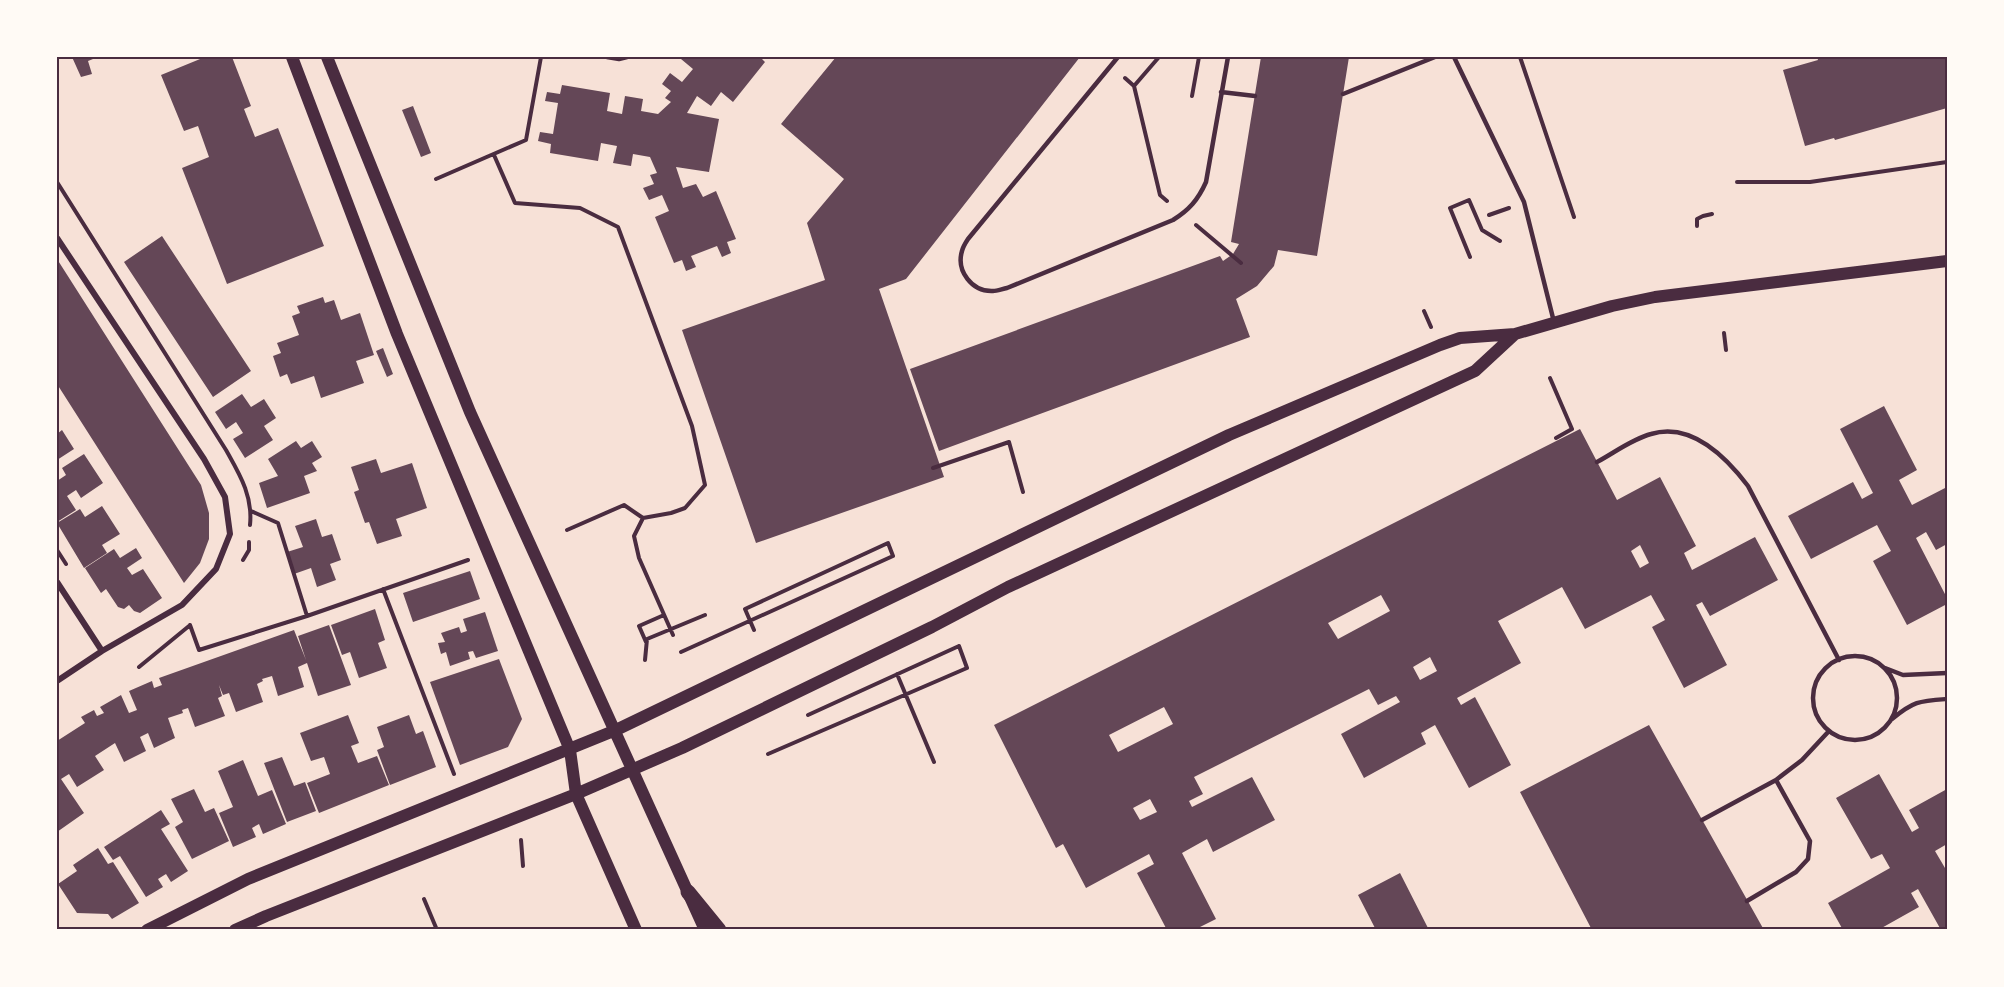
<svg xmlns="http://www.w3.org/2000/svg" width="2004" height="987" font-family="'Fira Sans',sans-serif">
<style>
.building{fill:#644757;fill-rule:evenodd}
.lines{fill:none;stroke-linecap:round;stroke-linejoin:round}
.path{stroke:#4a2c40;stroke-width:4}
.service{stroke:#4a2c40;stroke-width:4.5}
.minor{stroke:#4a2c40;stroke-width:6}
.secondary{stroke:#4a2c40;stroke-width:12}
.primary{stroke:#4a2c40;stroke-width:15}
.neatline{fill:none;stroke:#4a2c40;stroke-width:2}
</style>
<rect width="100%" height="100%" fill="#f7e1d7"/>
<path class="building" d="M72 57H98L88 61 92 74 81 77Z
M205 57H232L251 106 244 109 255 137 278 128 324 246 227 284 182 168 209 157 198 126 184 131 161 75Z
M683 57H760L765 62 733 102 721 92 711 106 697 96 687 113 719 119 709 172 676 167 683 188 696 184 703 197 716 191 736 239 727 242 731 253 722 257 717 246 691 256 696 267 686 271 682 260 674 263 655 217 669 211 662 195 649 200 643 188 654 184 650 175 657 173 650 157 633 154 631 166 613 163 617 146 601 143 598 161 550 153 551 144 538 141 540 132 553 134 558 103 545 101 547 92 560 94 562 85 610 93 607 111 622 114 625 96 643 99 641 111 658 114 671 102 665 98 671 91 662 84 670 73 682 82 693 69 681 59Z
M836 57H1080L906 279 879 289 944 477 756 543 682 330 825 280 807 223 844 179 781 124Z
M1261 57H1349L1317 256 1278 250 1274 266 1257 286 1236 299 1250 337 939 451 910 369 1220 256 1223 261 1233 254 1239 244 1231 242Z
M1817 57H1947V108L1835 140 1834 138 1805 146 1783 70 1818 60Z
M413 106 431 153 421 157 402 110Z
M162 236 251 371 213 397 124 262Z
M57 259 201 485 209 513V539L200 563 184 583 57 384Z
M323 297 325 303 334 300 341 320 360 313 374 355 356 361 364 383 321 398 314 376 291 384 287 374 280 377 273 356 281 353 277 343 299 335 292 316 300 313 297 306Z
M383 348 393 374 387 377 376 351Z
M242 394 251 407 264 399 276 418 264 426 273 440 245 458 233 439 243 433 236 422 226 429 215 412Z
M1884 406 1917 470 1899 480 1912 505 1947 487V544L1936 550 1926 532 1916 538 1947 598V604L1907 625 1873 561 1891 551 1877 525 1811 559 1788 516 1853 482 1862 499 1873 493 1840 429Z
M1580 429 1617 500 1660 477 1696 546 1684 553 1692 570 1755 537 1778 580 1710 616 1702 602 1696 605 1727 665 1684 688 1652 627 1665 620 1651 595 1585 629 1562 587 1498 621 1521 663 1457 698 1461 705 1475 697 1511 765 1469 788 1435 725 1421 733 1426 744 1364 778 1341 734 1400 702 1396 696 1378 705 1369 689 1194 777 1203 794 1189 801 1192 807 1252 777 1275 820 1213 852 1207 839 1182 853 1216 919 1194 930H1167L1137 873 1154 864 1149 854 1086 888 1063 844 1056 848 994 725ZM1640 545 1649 563 1640 568 1631 551ZM1381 595 1390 611 1338 639 1328 623ZM1430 657 1437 671 1420 680 1413 667ZM1164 707 1173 724 1118 752 1109 735ZM1150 799 1157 812 1140 820 1133 808Z
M62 430 74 449 57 460V434Z
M296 441 301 448 312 441 322 457 312 463 317 471 304 476 310 493 267 508 259 483 278 476 268 459Z
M84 454 103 483 81 498 76 490 67 496 76 510 57 522V481L66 475 62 468Z
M376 459 381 473 412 463 427 508 396 519 402 536 377 544 369 522 365 523 354 492 359 490 351 467Z
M102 506 120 534 102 545 107 553 84 568 57 523 80 509 85 517Z
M316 519 322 537 332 534 341 560 330 564 336 580 317 587 311 568 294 574 287 552 303 547 295 526Z
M136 548 142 558 127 568 132 575 143 569 162 598 140 613 134 611 129 605 124 609 118 607 106 589 101 593 85 568 114 549 120 558Z
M470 571 480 599 413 622 403 593Z
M375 609 385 640 378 643 387 668 359 678 350 652 342 655 331 625Z
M485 612 498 651 476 658 473 651 468 652 470 659 450 666 446 652 441 654 438 643 445 642 441 633 459 627 461 633 467 631 463 619Z
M329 625 351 685 318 696 307 663 298 667 304 687 278 696 272 676 262 679 263 681 257 684 263 702 236 712 229 693 223 695 219 685 222 696 218 698 225 716 195 727 188 708 182 710 183 713 168 718 175 738 154 748 148 733 140 737 146 751 124 762 115 743 95 756 104 770 77 787 69 774 61 779 84 813 57 832V741L85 723 81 717 94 710 97 716 104 713 100 707 121 695 129 713 137 710 129 691 152 681 154 688 162 685 159 678 294 630 306 660 298 636Z
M499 659 522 719 508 747 460 765 430 682Z
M348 715 359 743 351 746 358 763 377 756 389 785 319 813 307 783 330 774 324 757 311 761 300 733Z
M409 715 416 734 423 731 436 767 390 785 377 750 384 747 377 727Z
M1649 725 1764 930H1592L1520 792Z
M282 757 294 786 305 782 316 811 287 822 264 763Z
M243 760 258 796 272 790 286 824 263 834 259 824 252 828 256 837 233 847 219 813 233 807 218 771Z
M1879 774 1912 832 1919 828 1909 810 1947 789V844L1935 851 1945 868 1947 867V930H1941L1918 889 1911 893 1919 907 1878 930H1843L1828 903 1890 868 1882 854 1871 859 1836 798Z
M194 789 205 812 214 808 229 841 192 859 175 827 183 822 171 799Z
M161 810 170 824 161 829 188 871 171 882 166 874 158 879 163 887 146 897 120 856 113 860 104 847Z
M98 848 108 864 113 862 139 903 112 919 108 914 77 913 58 884 77 871 73 865Z
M1400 873 1429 930H1376L1358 895Z"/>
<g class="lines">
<path class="path" d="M1520 57 1574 217
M1125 78 1134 86 1160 195 1167 201
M1134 86 1159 57
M1192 96 1199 57
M494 155 515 203 580 208 618 227 692 426 705 485 685 508 671 513 643 518 624 505 567 530
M436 179 526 140 541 57
M57 182 226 450C240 475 253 496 250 525
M1737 182H1810L1947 162
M1489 215 1509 208
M1196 225 1241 263
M1697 226V219L1703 216 1712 214
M1470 257 1450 208 1469 200 1482 230 1500 241
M1424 311 1431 327
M1724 333 1726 350
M1550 378 1572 429 1556 438
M933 468 1009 442 1023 492
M251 511 278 523 307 616
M643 518 634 536 639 558 673 635
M57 550 66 564
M243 560 249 550V542
M383 589 454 774
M190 625 199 650 307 616 468 560
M646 642 639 626 664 615
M681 652 893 556 888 543 745 609 754 630
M645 660 647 639 705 615
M139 667 189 626
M897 674 934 762
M768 754 967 668 959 646 808 715
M521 840 523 866
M424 899 437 930"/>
<path class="service" d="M607 57 619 59 627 57
M1118 57 968 239C966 242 963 247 962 251 956 271 972 292 993 291 997 291 1002 289 1007 288L1173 220C1189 210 1198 200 1206 182L1228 57
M1454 57 1524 202 1554 322
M1221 92 1255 96
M1343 94 1435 57
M1597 462C1614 453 1632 439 1651 434 1691 422 1726 457 1748 486L1839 660
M1813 698a42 42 0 1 1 84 0a42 42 0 1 1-84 0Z
M1885 668 1903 675 1947 673
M1892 719C1914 701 1919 701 1947 699
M1702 820 1776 780 1802 760 1829 731
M1747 901 1796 872 1808 859 1810 841 1776 780"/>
<path class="minor" d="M57 238 204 459 225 497 230 534 216 569 182 605 102 651 57 681
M57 582 102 651"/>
<path class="secondary" d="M292 57 397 334 570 750 576 794 636 930
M327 57 470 412 705 930
M147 930 248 879 616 730 1229 435 1440 345 1460 338 1515 334 1612 306 1655 297 1947 261
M235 930 266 916 576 794 682 748 932 627 1008 587 1475 371 1515 334"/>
<path class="primary" d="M688 892 719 930"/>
</g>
<rect width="2004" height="987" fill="none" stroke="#fffaf5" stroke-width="117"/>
<rect x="58" y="58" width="1888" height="870" class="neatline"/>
</svg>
